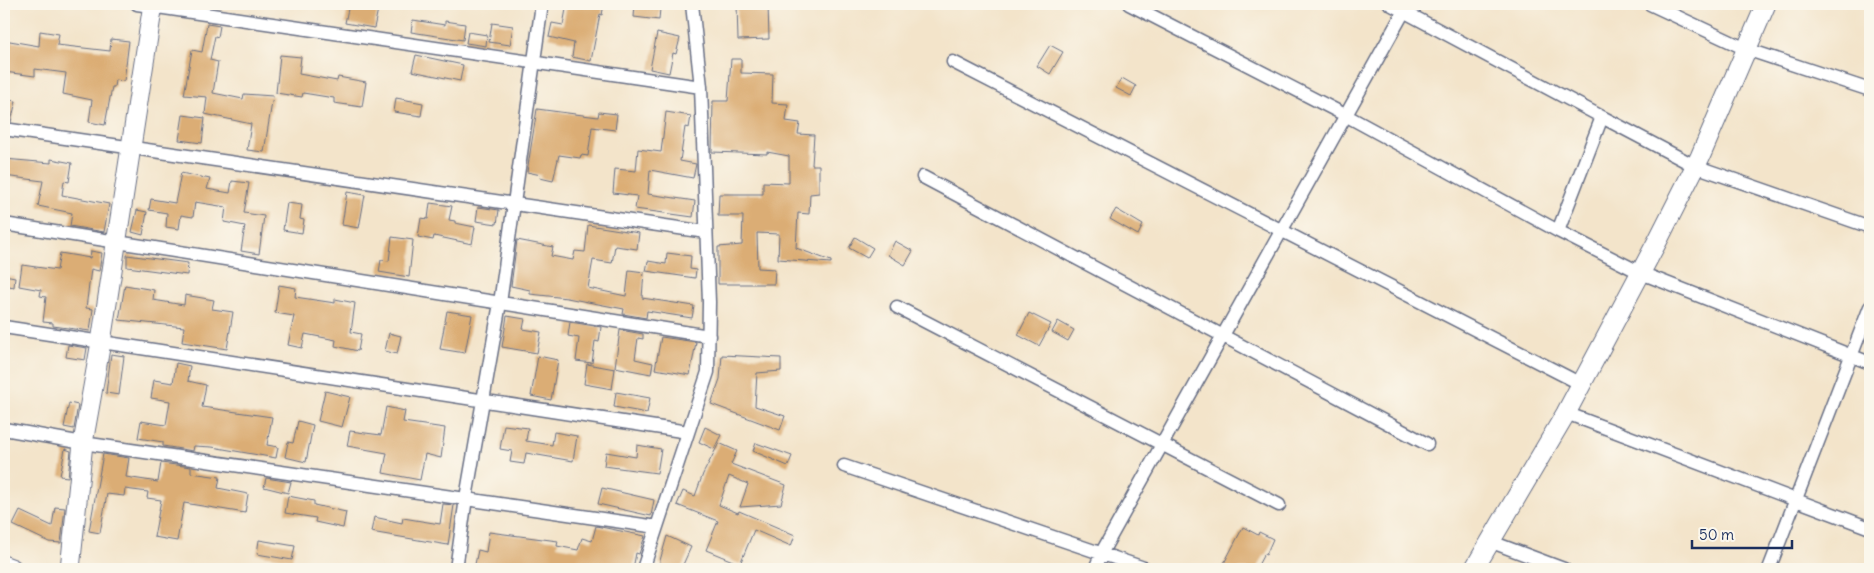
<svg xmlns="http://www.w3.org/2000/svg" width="1874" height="573" font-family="Delius,sans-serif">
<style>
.building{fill:#dbad75}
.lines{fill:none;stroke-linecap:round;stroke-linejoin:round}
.minor-casing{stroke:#676e84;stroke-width:15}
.secondary-casing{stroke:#676e84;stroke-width:21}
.primary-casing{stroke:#676e84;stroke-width:22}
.minor{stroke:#fff;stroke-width:12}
.secondary{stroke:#fff;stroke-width:19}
.primary{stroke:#fff;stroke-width:20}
</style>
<rect width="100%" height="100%" fill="#fbf7ec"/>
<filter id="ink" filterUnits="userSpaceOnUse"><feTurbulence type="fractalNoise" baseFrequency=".02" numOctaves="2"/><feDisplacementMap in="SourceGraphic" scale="10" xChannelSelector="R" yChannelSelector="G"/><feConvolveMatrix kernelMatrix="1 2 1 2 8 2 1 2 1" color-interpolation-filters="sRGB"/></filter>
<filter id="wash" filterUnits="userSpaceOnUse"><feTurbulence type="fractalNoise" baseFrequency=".0096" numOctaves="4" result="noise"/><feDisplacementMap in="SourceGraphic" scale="20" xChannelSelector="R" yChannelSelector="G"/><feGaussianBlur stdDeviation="1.12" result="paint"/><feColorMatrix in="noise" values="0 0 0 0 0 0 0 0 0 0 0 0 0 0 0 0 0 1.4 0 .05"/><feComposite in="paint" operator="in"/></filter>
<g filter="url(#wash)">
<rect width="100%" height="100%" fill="#f3e4ca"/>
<g id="blocks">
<path class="building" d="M349 4 378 9 374 28 345 23Z
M567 4H604L602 15 600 14 591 61 572 57 574 43 549 37 552 23 563 25Z
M737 4H768L769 39 738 40Z
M635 5 660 8 659 20 634 17Z
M413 20 445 25V21L465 24 463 40 411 32Z
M492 23 513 26 510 45 489 42Z
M207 24 220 26 218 37 215 36 210 60 218 62 213 93 243 99 244 94 273 96 264 152 247 150 251 124 205 114 207 97 184 95 192 50 202 52Z
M40 31 59 34 57 45 110 51 111 39 129 41 124 81 115 80 114 87H112L105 125 89 122 92 100 63 94 66 73 35 69V76L4 72V40L39 46Z
M468 32 487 35 486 46 466 43Z
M657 33 680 38 676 54 673 53 669 73 650 69Z
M1050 45 1063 52 1050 74 1037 66Z
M280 55 301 57 299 74 337 81 338 77 366 82 362 107 334 103V98L303 93 302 97 276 93Z
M416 55 463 65 460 81 412 71Z
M731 59H741V73L773 74 772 103 788 104 786 121 800 123 798 134 814 135 812 165H819V193L810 194 809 214 798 213 796 248 831 261V263L778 259 779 234 757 233 758 268 775 269 774 284H718V247L742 245 743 216H718L719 194H763V182L789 183V156L767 152V154L712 152 713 101H728Z
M1122 78 1136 86 1131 96 1116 88Z
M396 98 423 103 421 116 394 112Z
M4 99 16 101 11 122 4 121Z
M537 109 598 117 599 112 617 114 615 130 592 127 588 156 581 155 580 158 559 155 553 181 540 178 541 175 527 172Z
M666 112 691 116 689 128 685 127 680 161 696 164 693 178 650 170 648 194 695 201 693 217 635 209 637 196 613 193 615 169 636 171 638 149 661 152Z
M183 115 205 118 202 143 179 140Z
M4 159 51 163V159L72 163 69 182 64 181 62 195 109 204 104 232 70 226 72 213 38 206 43 181 4 176Z
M181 173 210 179 207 189 230 193 232 181 249 183 244 213 264 216 259 254 241 251 245 226 224 222 226 207 195 202 193 217 181 215 179 229 166 227 167 213 149 210 151 199 175 203Z
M347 192 365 195 359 228 342 225Z
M287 203 302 205 300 219 304 220 302 233 283 230Z
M430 203 452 206 449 220 455 221V223L475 227 472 244 434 236 433 240 418 237 421 218 428 219Z
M478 207 499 210 497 224 476 221Z
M1116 209 1143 225 1138 235 1110 219Z
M137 210 147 212 143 235 132 232Z
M588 225 639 233 637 249 615 246 612 263 593 260 588 288 626 296 629 270 644 272 642 298 694 306 692 318 647 311 646 318 623 314 624 309 567 298 530 294V290L511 286 517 240 553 247 551 256 573 260 575 251 585 252Z
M392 237 413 240 409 277 379 272 381 260 389 261Z
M855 237 873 248 867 258 849 248Z
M895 241 913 251 905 265 888 255Z
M91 251 102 253 99 271 91 269 86 308 93 309 90 331 53 326V323L43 322 46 297 40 296 41 290 19 286 22 265 57 270 60 253 90 258Z
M667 253 691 256 690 269 696 270 695 278 646 271 648 261 666 264Z
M127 255 188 263 187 275 127 267Z
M4 275 15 277 14 287 4 285Z
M125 285 154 290 153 300 184 305 185 295 214 300 212 309 233 312 227 349 182 342 184 327 119 320Z
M279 285 296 288 295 297 335 303V299L355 303 351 332 361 334 358 351 335 346 336 340 305 334 302 348 288 345 294 316 275 313Z
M447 311 472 315 465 353 440 349Z
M1029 313 1051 324 1039 346 1018 335Z
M507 316 525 319 523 329 541 332 537 353 502 347Z
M1058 321 1074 330 1068 341 1052 332Z
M570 322 601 327 599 342 595 341 592 363 576 361 579 338 568 336Z
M620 330 643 334V339L638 338 635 359 653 363 651 374 615 367Z
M389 333 401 336 397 354 385 351Z
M661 337 696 342 690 375 655 369Z
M68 345 87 348 85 360 66 357Z
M111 354 124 356 119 395 106 393Z
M722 355 781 358V371L757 373 755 406 785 416 780 430 711 404 720 379Z
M538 356 558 360 551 400 531 396Z
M176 363 190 366 188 381 206 385 202 407 272 417 267 445 278 447 276 458 212 447 194 446 193 451 163 446V442L138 438 141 421 166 425 170 401 151 398 154 380 173 383Z
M587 364 615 369 612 389 584 384Z
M325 391 350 397 342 427 318 421Z
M616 392 650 398 647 413 614 407Z
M69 403 78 405 74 429 64 427Z
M386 407 405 411 403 422 445 428 441 458 425 454 420 480 383 473 387 453 347 446 350 431 381 435Z
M298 421 313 425 306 462 285 457 288 442 293 443Z
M504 425 528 428 526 441 552 445 554 432 577 436 573 461 526 453 524 464 510 462 512 451 500 449Z
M705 427 721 435 714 449 699 442Z
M719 443 737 451 731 464 786 485 781 504 740 507 748 484 729 476 719 505 738 513 739 511 795 535 791 546 754 530 740 564 706 550 718 521 677 505 683 491 695 496 703 474Z
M756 443 792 456 788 466 753 451Z
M637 445 661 449 657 473 604 466 606 452 636 457Z
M65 449 71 451 68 477 60 476Z
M103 454 129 458 126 477 158 482 161 463 191 467V473L220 477 218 488 248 494 245 513 184 503 177 541 154 537 161 500 147 498 148 492 125 489 124 496 107 494 100 533 89 531Z
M266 478 291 482 288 493 264 487Z
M602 488 654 500 651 516 598 504Z
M288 496 314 501V505L346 512 343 528 315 522 316 518 285 513Z
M443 504 454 505 448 545 371 532 374 517 402 523 403 518 440 524Z
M55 507 65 508 61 543 49 542 13 525 20 511 52 526Z
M596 526 645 536 639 554 636 553 633 569H474L478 550 486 552 489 532 558 541 557 546 578 550 582 538 592 541Z
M1243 527 1258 535 1259 532 1273 539 1266 555 1264 554 1256 569H1221Z
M667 536 691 547 681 569H660L662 565 659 564Z
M259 540 295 546 292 560 257 554Z"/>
</g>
</g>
<g filter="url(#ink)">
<use href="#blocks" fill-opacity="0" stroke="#676e84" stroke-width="1"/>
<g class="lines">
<defs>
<path id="minor" d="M137 4 701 87
M1129 4 1347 116 1558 231
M1390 4 1602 117
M1650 4 1746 49 1870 90
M953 62 1581 384
M4 129 706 232
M923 177 1427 444
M4 224 709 336
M1870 227 1695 166 1602 117 1558 231 1641 273 1870 363
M897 307 1279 505
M4 327 688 432
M1566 413 1870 528
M4 429 83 443 657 527
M844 466 1147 569
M1489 541 1564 569
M456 569 466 498 500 303 542 4
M643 569 708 372 709 302 701 87 692 4
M1095 569 1102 552 1408 4
M1769 569 1870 307"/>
<path id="secondary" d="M70 569 83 443 101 342 153 4
M1474 569 1566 413 1658 240 1700 157 1766 4"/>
<path id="primary" d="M4 566 12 569"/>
</defs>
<use href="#minor" class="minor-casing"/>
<use href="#secondary" class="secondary-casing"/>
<use href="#primary" class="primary-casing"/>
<use href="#minor" class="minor"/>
<use href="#secondary" class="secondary"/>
<use href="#primary" class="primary"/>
</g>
</g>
<rect width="1874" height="573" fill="none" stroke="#fbf7ec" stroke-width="20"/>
<path d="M1692 540v8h100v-8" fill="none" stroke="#1b2f5e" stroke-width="2.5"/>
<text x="1699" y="540" font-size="15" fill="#1b2f5e" stroke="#fbf7ec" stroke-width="4" paint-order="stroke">50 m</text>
</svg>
